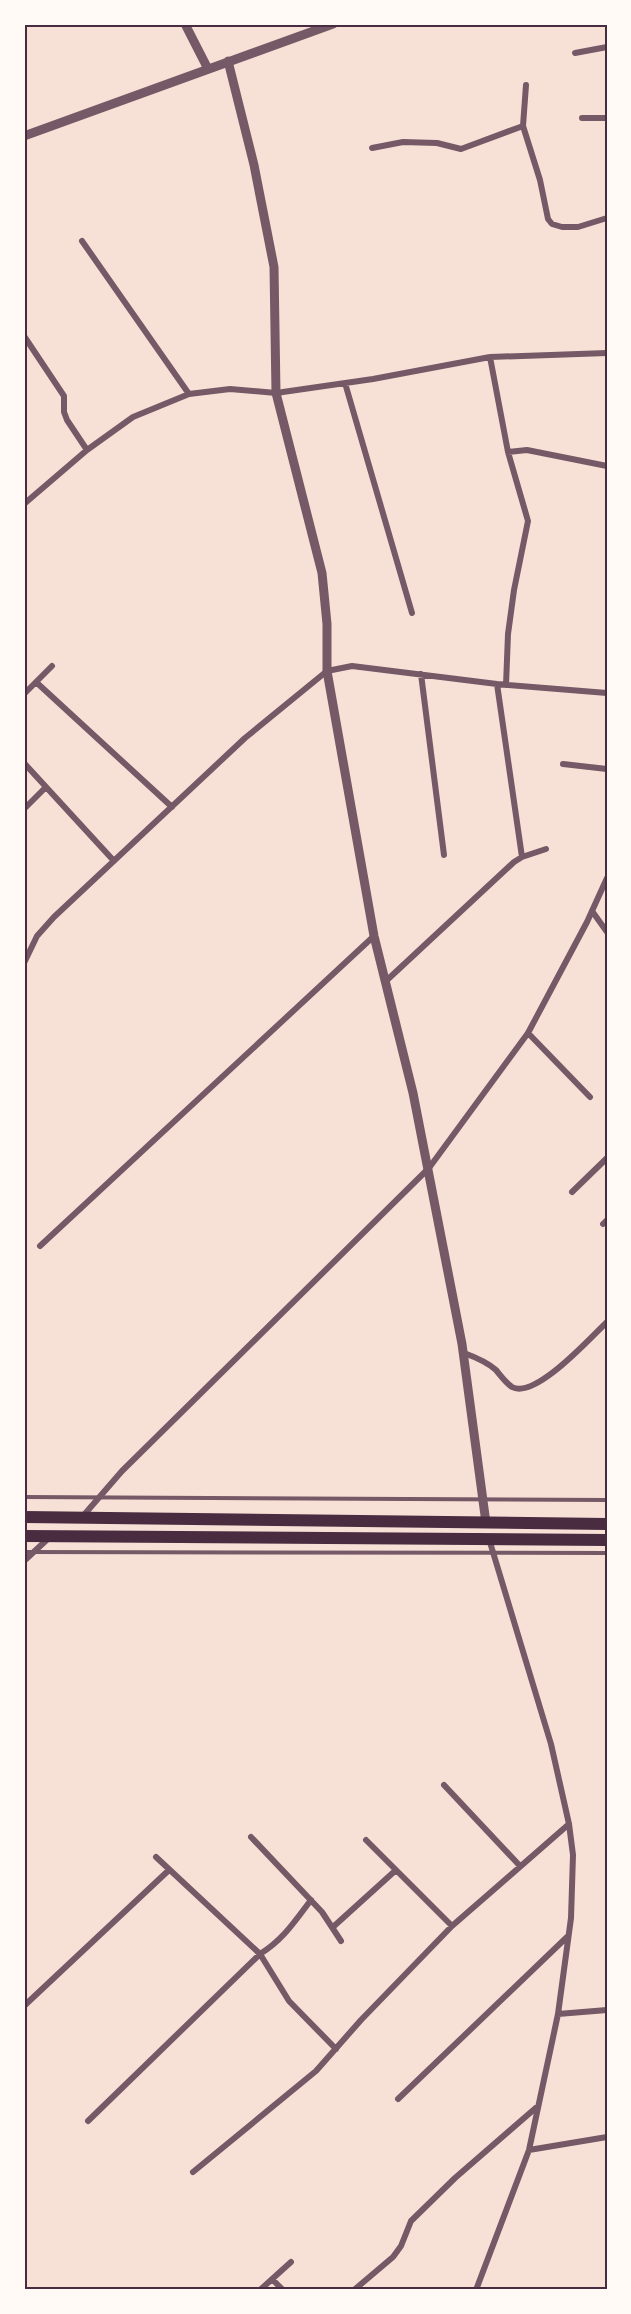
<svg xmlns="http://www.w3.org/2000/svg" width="631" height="2314" font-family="'DM Sans',sans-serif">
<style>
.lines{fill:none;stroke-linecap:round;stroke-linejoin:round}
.service{stroke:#755966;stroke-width:4}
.minor{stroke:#755966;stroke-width:6}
.tertiary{stroke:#755966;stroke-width:9}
.primary{stroke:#4a2c40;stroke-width:12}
.neatline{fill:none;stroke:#4a2c40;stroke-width:2}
</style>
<rect width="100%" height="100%" fill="#f7e1d7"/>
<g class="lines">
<path class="service" d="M24 1497 607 1500
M24 1552 607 1553"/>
<path class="minor" d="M575 53 607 47
M526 85 523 126 540 180 548 219 552 224 562 227H578L607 218
M582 118H607
M372 148 403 142 437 143 461 149 523 126
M82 241 189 394
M24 336 64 396V412L67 420 87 450
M490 357 508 452 528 521 514 590 508 634 506 685
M345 383 412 613
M508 452 527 450 607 466
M24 504 87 450 133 417 189 394 230 389 276 393 373 379 490 357 607 353
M421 674 444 855
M36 682 172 807
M497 684 522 857
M24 694 52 666
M24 763 114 861
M563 764 607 769
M24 809 46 787
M592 911 607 932
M24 963 37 936 54 917 245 738 327 671 352 666 497 684 607 693
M386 981 514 862 522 857 546 849
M528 1033 590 1097
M572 1192 607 1158
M603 1224 607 1220
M40 1246 374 936
M464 1353C475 1357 487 1362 496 1370 501 1376 506 1383 512 1387 535 1400 591 1337 607 1322
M83 1516 122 1471 429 1168 528 1033 587 922 607 878
M24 1561 51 1536
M444 1785 520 1866
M251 1837 322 1912 341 1941
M366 1840 452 1926
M156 1857 260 1954 289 2001 336 2049
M333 1927 396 1870
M24 2006 169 1870
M558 2014 607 2010
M398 2099 567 1937
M88 2121 260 1954C283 1940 295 1921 311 1900
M529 2150 607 2137
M193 2172 316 2071 361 2020 452 1926 569 1824
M272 2279 283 2290
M260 2290 291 2262
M354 2290 393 2257 401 2246 411 2221 455 2178 538 2106
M476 2290 529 2150 558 2014 571 1918 573 1855 569 1824 551 1744 489 1539"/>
<path class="tertiary" d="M185 24 208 69
M228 61 254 165 274 267 276 393 322 573 327 624V671L374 936 413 1093 462 1344 486 1523
M24 136 333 24"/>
<path class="primary" d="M24 1517 607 1524
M24 1536 607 1540"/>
</g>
<rect width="631" height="2314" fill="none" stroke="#fffaf5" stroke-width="51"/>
<rect x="26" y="26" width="580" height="2262" class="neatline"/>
</svg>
